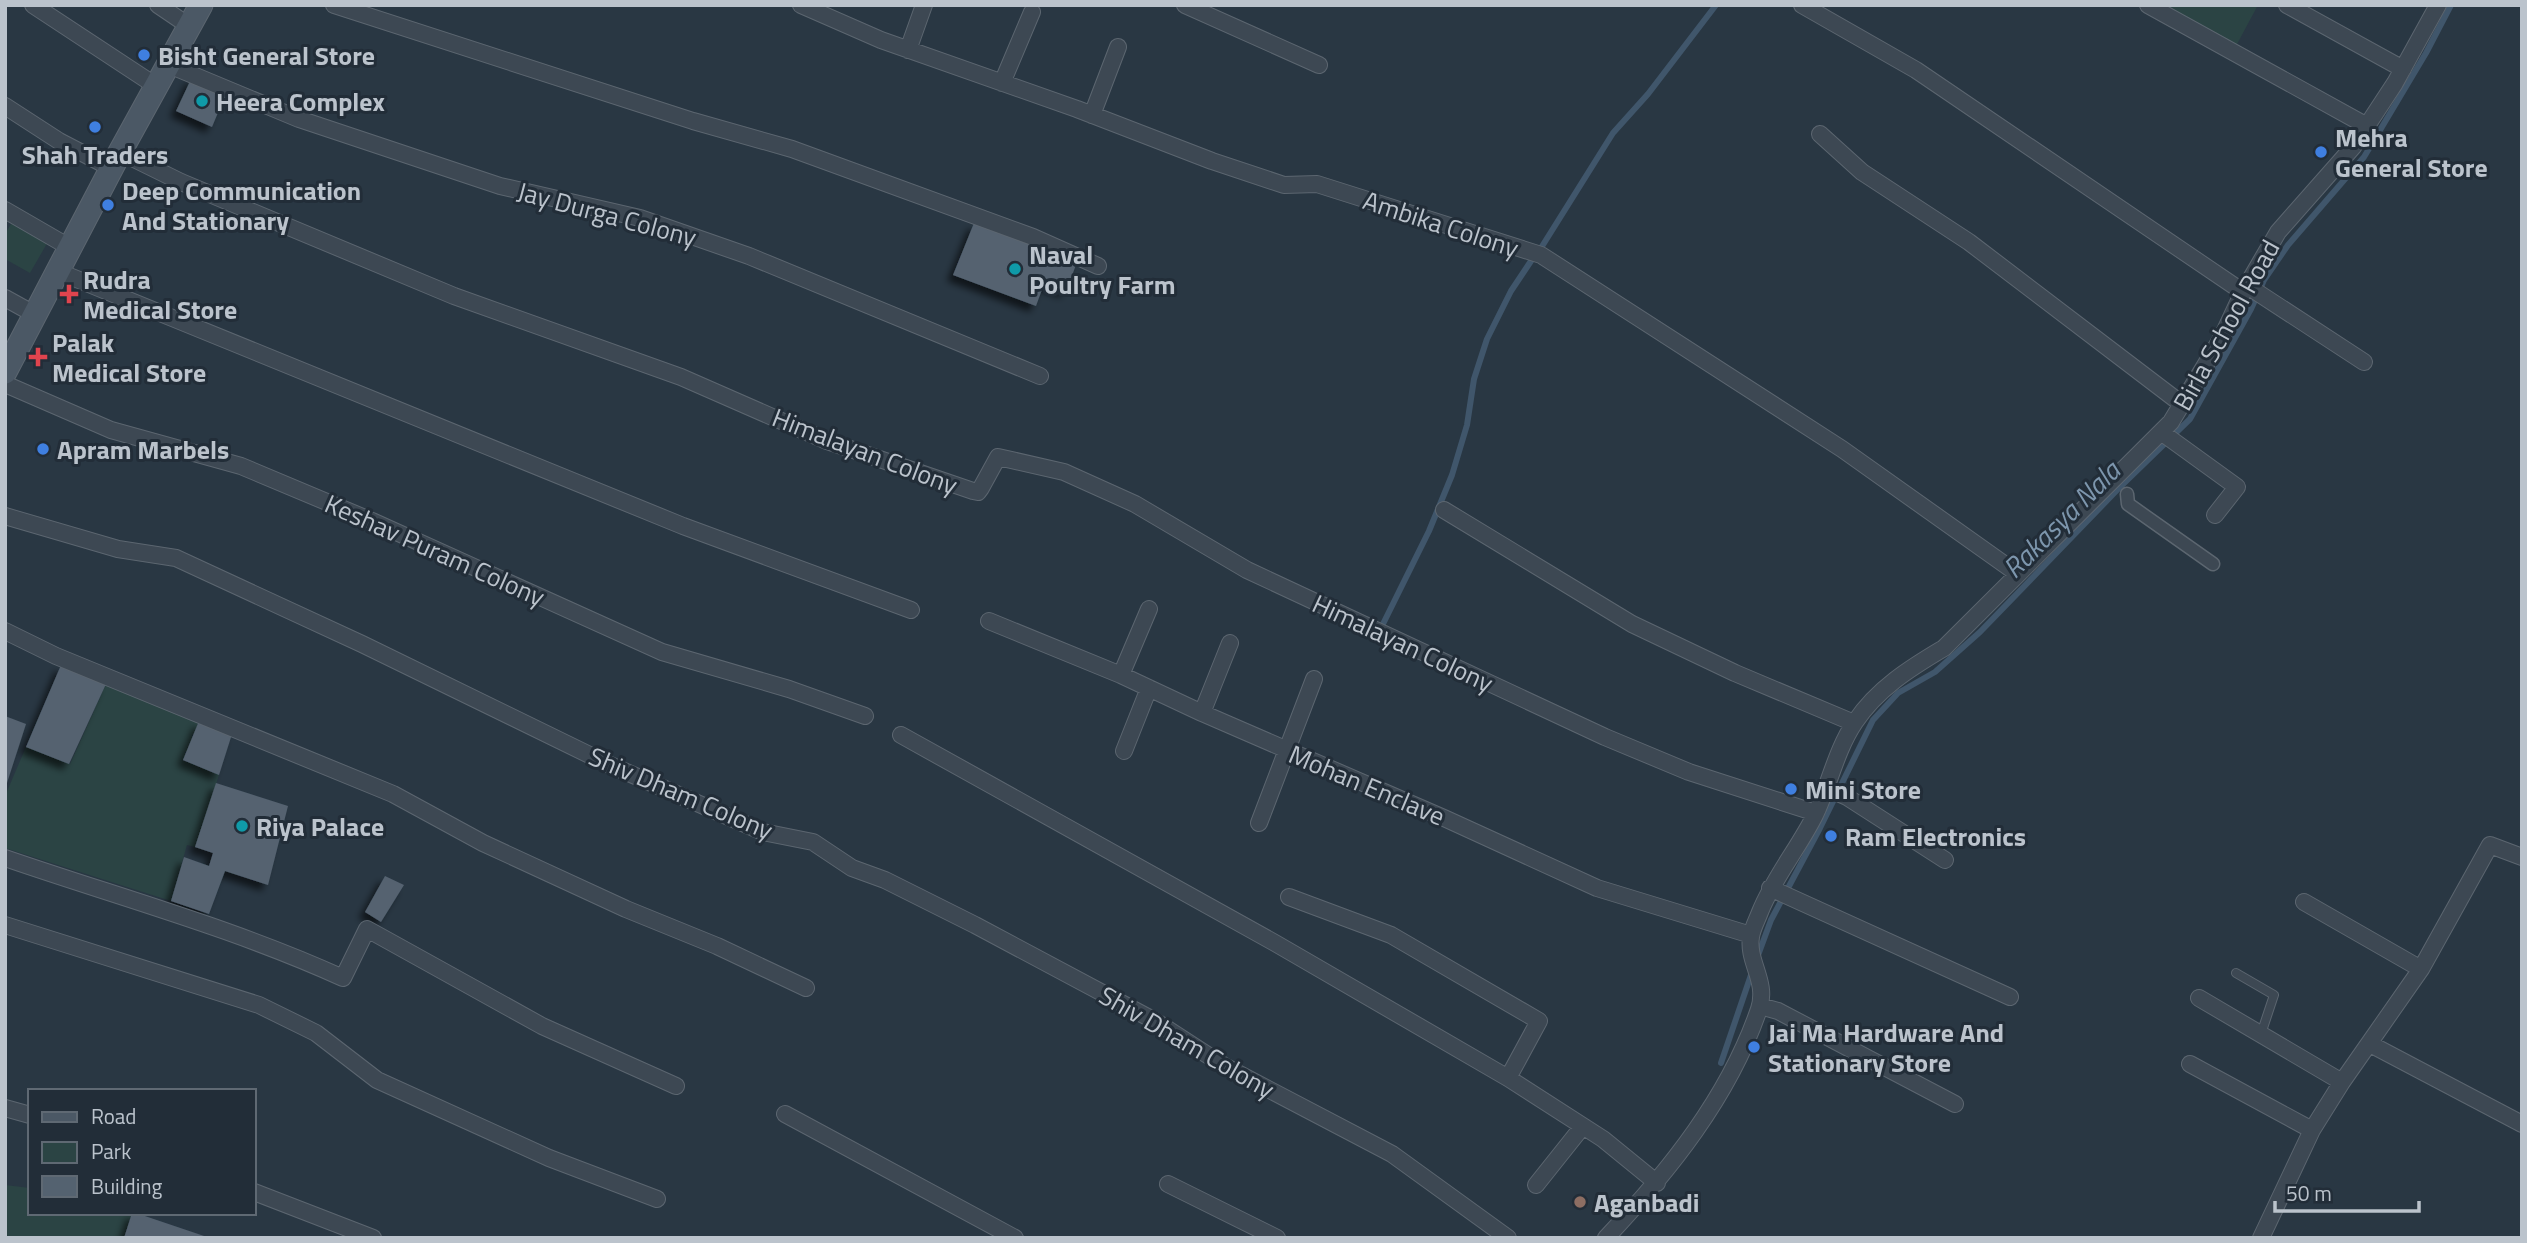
<svg xmlns="http://www.w3.org/2000/svg" width="2527" height="1243" font-family="'Titillium Web',sans-serif">
<style>
.green{fill:#2b4444}
.lines{fill:none;stroke-linecap:round;stroke-linejoin:round}
.stream{stroke:#40566b;stroke-width:6}
.building{fill:#546270;filter:url(#shadow)}
.service-casing{stroke:#5c6670;stroke-width:10}
.pedestrian-casing{stroke:#5c6670;stroke-width:15}
.minor-casing{stroke:#5c6670;stroke-width:18}
.secondary-casing{stroke:#5c6670;stroke-width:25}
.service{stroke:#3d4853;stroke-width:8}
.pedestrian{stroke:#3d4853;stroke-width:12}
.minor{stroke:#3d4853;stroke-width:16}
.secondary{stroke:#4b5865;stroke-width:23}
.shop-dot{fill:#3f7fe0;stroke:#222d38;stroke-width:2.5}
.culture-dot{fill:#0f9aa8;stroke:#222d38;stroke-width:2.5}
.health-dot{fill:#e0444e;stroke:#222d38;stroke-width:2.5}
.education-dot{fill:#8d6e63;stroke:#222d38;stroke-width:2.5}
.labels{text-anchor:middle;dominant-baseline:central;stroke-width:6;stroke-linejoin:round;paint-order:stroke}
.poi-label{font-size:26px;font-weight:bold;fill:#bbc3cc;stroke:#222d38;text-anchor:start}
.street-label{font-size:26px;fill:#bbc3cc;stroke:#222d38}
.water-label{font-size:28px;font-style:italic;fill:#7d96ad;stroke:#222d38}
</style>
<defs>
<filter id="shadow"><feDropShadow dx="-6" dy="6" stdDeviation="3.5" flood-color="#0009"/></filter>
</defs>
<rect width="100%" height="100%" fill="#293743"/>
<path class="green" d="M2155 5H2258L2236 46Z
M14 219 49 240 30 273 5 259V234Z
M106 684 199 721 183 760 219 775 195 847 187 845 171 901 5 848V796L26 747 70 764Z
M5 1185 30 1188V1213H132L124 1238H5Z"/>
<g class="lines">
<path class="stream" d="M1541 248 1613 133 1648 94 1716 5
M1382 626 1429 531 1452 475 1467 425 1474 379 1487 339 1511 291 1533 258
M1757 958 1771 920 1820 828 1873 720 1898 693 1935 672 1980 632 2121 486 2190 419 2251 309 2264 280 2288 245 2364 157 2426 53 2451 5
M1721 1063 1752 972"/>
</g>
<path class="building" d="M192 77 227 91 212 127 176 111Z
M974 223 1077 262 1066 292 1044 284 1036 306 953 275Z
M61 665 106 684 69 764 26 747Z
M5 716 26 724 6 786H5Z
M199 721 232 734 219 775 183 760Z
M216 783 288 806 268 885 225 871 209 914 171 901 184 857 209 866 213 853 195 847Z
M385 876 404 885 381 922 365 912Z
M132 1213H136L210 1238H124Z"/>
<g class="lines">
<defs>
<path id="service" d="M2236 973 2274 995 2261 1034"/>
<path id="pedestrian" d="M2127 494 2128 504 2213 564"/>
<path id="minor" d="M33 5 156 86
M158 5 189 26
M334 5 693 121 792 149 1033 237 1098 266
M801 5 881 40 1077 109 1212 161 1284 185 1317 184 1541 255 1842 449 2018 574
M1185 5 1319 65
M1802 5 1916 70 2243 292
M2148 5 2367 126
M2287 5 2403 69
M908 50 924 5
M169 65 299 119 500 186 640 218 749 256 1040 376
M1002 83 1032 12
M5 106 59 141 111 168
M1092 115 1118 47
M1820 134 1862 172 1969 242 2183 405
M120 152 181 182 454 296 681 377 827 441 973 491 978 492 981 488 998 457 1064 472 1135 504 1247 570 1605 737 1689 772 1816 813
M5 210 69 247
M57 271 683 526 911 610
M2246 285 2364 362
M5 298 34 314
M5 384 111 430 241 466 372 521 662 652 789 689 865 716
M2161 432 2237 487 2215 515
M1444 510 1632 624 1735 673 1854 723
M5 516 118 549 176 558 362 644 608 764 763 832 813 842 852 868 885 880 975 925 1155 1021 1226 1067 1392 1154 1508 1238
M989 621 1121 675 1202 713 1444 818 1597 888 1751 935
M5 631 56 656 393 794 483 843 626 909 717 946 806 988
M1121 675 1149 609
M1202 713 1230 643
M901 735 1275 943 1508 1078 1603 1139 1657 1183
M1124 751 1149 688
M1826 788 1847 797 1945 860
M1259 823 1314 679
M5 858C118 897 233 928 343 978L367 929 542 1026 676 1086
M1770 888 2010 997
M1289 897 1391 935 1539 1021 1508 1078
M2304 902 2421 969
M5 925 259 1005 316 1033 377 1080 549 1158 657 1199
M2199 998 2342 1082
M1760 1006 1778 1011 1955 1104
M2370 1044 2522 1124
M2190 1064 2312 1130
M5 1108 30 1115
M785 1114 1015 1238
M1168 1184 1277 1238
M1536 1185 1583 1126
M254 1192 373 1238
M1606 1238C1669 1171 1729 1097 1759 1009 1768 981 1747 962 1751 937 1752 929 1757 920 1760 912 1774 877 1798 849 1815 815 1829 786 1836 750 1855 722 1877 689 1910 668 1944 648L2171 422 2221 339 2243 292 2278 232 2353 147 2395 83 2438 5
M2261 1238 2312 1130 2342 1082 2421 969 2490 845 2522 857"/>
<path id="secondary" d="M5 372 120 152 201 5"/>
</defs>
<use href="#service" class="service-casing"/>
<use href="#pedestrian" class="pedestrian-casing"/>
<use href="#minor" class="minor-casing"/>
<use href="#secondary" class="secondary-casing"/>
<use href="#service" class="service"/>
<use href="#pedestrian" class="pedestrian"/>
<use href="#minor" class="minor"/>
<use href="#secondary" class="secondary"/>
</g>
<g class="shop-dot">
<circle cx="144" cy="55" r="7"/>
<circle cx="95" cy="127" r="7"/>
<circle cx="2321" cy="152" r="7"/>
<circle cx="108" cy="205" r="7"/>
<circle cx="43" cy="449" r="7"/>
<circle cx="1791" cy="789" r="7"/>
<circle cx="1831" cy="836" r="7"/>
<circle cx="1754" cy="1047" r="7"/>
</g>
<g class="culture-dot">
<circle cx="202" cy="101" r="7"/>
<circle cx="1015" cy="269" r="7"/>
<circle cx="242" cy="826" r="7"/>
</g>
<g class="health-dot">
<path d="M65.5 283.5h7v7h7v7h-7v7h-7v-7h-7v-7h7z"/>
<path d="M34.5 346.5h7v7h7v7h-7v7h-7v-7h-7v-7h7z"/>
</g>
<circle class="education-dot" cx="1580" cy="1202" r="7"/>
<g class="labels">
<g class="poi-label">
<text x="158" y="55">Bisht General Store</text>
<text x="216" y="101">Heera Complex</text>
<text x="2335" y="137">Mehra<tspan x="2335" dy="30">General Store</tspan></text>
<text x="95" y="154" text-anchor="middle">Shah Traders</text>
<text x="122" y="190">Deep Communication<tspan x="122" dy="30">And Stationary</tspan></text>
<text x="1029" y="254">Naval<tspan x="1029" dy="30">Poultry Farm</tspan></text>
<text x="83" y="279">Rudra<tspan x="83" dy="30">Medical Store</tspan></text>
<text x="52" y="342">Palak<tspan x="52" dy="30">Medical Store</tspan></text>
<text x="57" y="449">Apram Marbels</text>
<text x="1805" y="789">Mini Store</text>
<text x="256" y="826">Riya Palace</text>
<text x="1845" y="836">Ram Electronics</text>
<text x="1768" y="1032">Jai Ma Hardware And<tspan x="1768" dy="30">Stationary Store</tspan></text>
<text x="1594" y="1202">Aganbadi</text>
</g>
<g class="street-label">
<text transform="translate(607 214) rotate(15)">Jay Durga Colony</text>
<text transform="translate(1441 224) rotate(18)">Ambika Colony</text>
<text transform="translate(2226 325) rotate(-61)">Birla School Road</text>
<text transform="translate(865 451) rotate(21)">Himalayan Colony</text>
<text transform="translate(435 550) rotate(24)">Keshav Puram Colony</text>
<text transform="translate(1403 643) rotate(25)">Himalayan Colony</text>
<text transform="translate(1367 785) rotate(23)">Mohan Enclave</text>
<text transform="translate(681 793) rotate(23)">Shiv Dham Colony</text>
<text transform="translate(1187 1042) rotate(30)">Shiv Dham Colony</text>
</g>
<g class="water-label">
<text transform="translate(2061 519) rotate(-45)">Rakasya Nala</text>
</g>
</g>
<rect width="2527" height="1243" fill="none" stroke="#bbc3cc" stroke-width="14"/>
<rect x="28" y="1089" width="228" height="126" fill="#222d38" stroke="#5f6973" stroke-width="2"/>
<rect x="42" y="1112" width="35" height="10" fill="#4b5865" stroke="#5f6973" stroke-width="2"/>
<text x="91" y="1124" font-size="21" fill="#bbc3cc">Road</text>
<rect x="42" y="1142" width="35" height="21" fill="#2b4444" stroke="#5f6973" stroke-width="2"/>
<text x="91" y="1159" font-size="21" fill="#bbc3cc">Park</text>
<rect x="42" y="1176" width="35" height="21" fill="#546270" stroke="#5f6973" stroke-width="2"/>
<text x="91" y="1194" font-size="21" fill="#bbc3cc">Building</text>
<path d="M2275 1201v10h144v-10" fill="none" stroke="#bbc3cc" stroke-width="3.5"/>
<text x="2286" y="1201" font-size="21" fill="#bbc3cc" stroke="#222d38" stroke-width="5" paint-order="stroke">50 m</text>
</svg>
